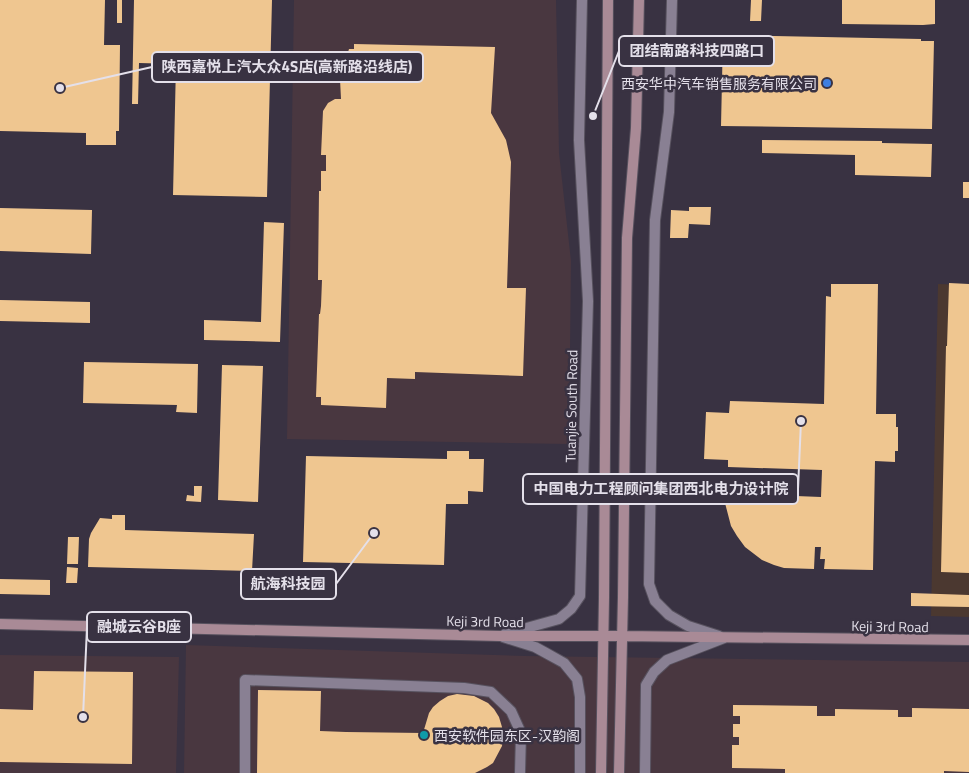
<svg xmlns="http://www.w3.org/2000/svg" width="969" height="773" font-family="'Titillium Web','Noto Sans SC',sans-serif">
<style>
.commercial{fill:#493740}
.industrial{fill:#4b3830}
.building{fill:#efc690}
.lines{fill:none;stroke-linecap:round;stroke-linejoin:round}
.street-casing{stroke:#57515e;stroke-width:12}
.secondary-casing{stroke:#57515e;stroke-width:12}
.street{stroke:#898093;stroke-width:10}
.secondary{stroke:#a98a96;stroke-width:10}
.shop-dot{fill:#3f7fe0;stroke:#393242;stroke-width:2}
.culture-dot{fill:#0f9aa8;stroke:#393242;stroke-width:2}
.labels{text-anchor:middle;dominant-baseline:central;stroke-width:5;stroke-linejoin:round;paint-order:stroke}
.poi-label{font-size:14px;fill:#e4e0ea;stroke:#393242;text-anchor:end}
.street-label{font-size:14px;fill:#e4e0ea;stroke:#393242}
.leader{fill:none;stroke:#e4e0ea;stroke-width:2}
.callout-dot{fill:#e4e0ea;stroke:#393242;stroke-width:2}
.callout{fill:#393242;stroke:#e4e0ea;stroke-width:2}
.callout-label{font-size:15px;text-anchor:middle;font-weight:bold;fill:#e4e0ea}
</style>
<rect width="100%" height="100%" fill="#393242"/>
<path class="commercial" d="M294 0H556L559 153 571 261 569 444 287 439Z
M186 645 526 656 969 662V773H184Z
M0 655 179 657 176 773H0Z"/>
<path class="industrial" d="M938 284 969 285V617L931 616Z"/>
<path class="building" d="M0 0H105L104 45H120L119 131H116V145H86V133L0 131Z
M117 0H122V23H117Z
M134 0H272L267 197 173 195 176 64 139 63 138 104H132Z
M751 0H762L761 21H750Z
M842 0H935V24L923 25 842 24Z
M723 35 921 39V41H934L932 129 721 126Z
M354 44 495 47 491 113 506 140 511 162 507 288H526L523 376 415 372V379L387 378 386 408 321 405V397H316L319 314H320L321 306 322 280H318L319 191H321V171H326V155H321L323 111 328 103 335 99H341L340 79 349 49H354Z
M762 140 882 141V143L932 144 931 177 855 175V155L762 153Z
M963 182H969V198H963Z
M689 207H711L710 225 689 224 688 238H670L671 210 689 211Z
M0 208 92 210 91 254 0 251Z
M264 222 284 223 280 342 204 340V320L261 322Z
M949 283 969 284V573L941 572 946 346H947Z
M831 284H878L876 414H896V427H898V451H895V462L875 461 873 570 824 569 825 559H820L821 547H815L814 569 784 568 774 565 762 560 745 547 737 536 731 526 725 503 726 474 772 475 771 495 821 497 822 470 728 467V460L704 459 706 412 729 413 730 401 824 404 826 296 831 297Z
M0 300 90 302V323L0 321Z
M84 362 198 364 197 413 176 412 177 405 83 403Z
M222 365 263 366 258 502 218 500Z
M447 451H469V459H484L483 492 468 491V504H446L444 565 303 562 306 456 447 459Z
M194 486H202L201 502 186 501 187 495 194 496Z
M112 515H125V530L254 534 252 571 88 567 89 539 91 533 100 518 112 519Z
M68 537H79L78 564H67Z
M67 567 78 568 77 583H66Z
M0 579 50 580V595L0 594Z
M911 593 969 595V607L911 606Z
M34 671 133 672 132 764 0 762V709L33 710Z
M258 690 321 691 320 731 346 732 423 733 429 713 433 707 440 701 448 696 457 694 474 696 488 703 494 709 499 717 502 727 503 737 502 746 493 763 487 767 475 773H257Z
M733 705 817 706V716H835V709L898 710V717H912V708L969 709V772L944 771V773H785V769L732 768V745H739V737H733V724H740V716H733Z"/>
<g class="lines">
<defs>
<path id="street" d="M672 0 669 112 655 220 649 584 655 601 669 615 688 626 719 636
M505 634 559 619 571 609 580 596 588 301 579 140 582 0
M503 637 535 647 546 653 564 663 577 679 580 697V773
M245 773V680L464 688 491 692 511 711 521 733 520 773
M645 773 646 685 654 672 667 660 724 638"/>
<path id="secondary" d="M0 624 500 636H622L969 640
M601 773 604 598 608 0
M619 773 623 597 627 238 636 128 639 0"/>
</defs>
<use href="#street" class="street-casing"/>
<use href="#secondary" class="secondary-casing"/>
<use href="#street" class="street"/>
<use href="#secondary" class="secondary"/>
</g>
<circle class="shop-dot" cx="827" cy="83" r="5"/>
<circle class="culture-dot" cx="424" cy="735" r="5"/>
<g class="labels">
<g class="poi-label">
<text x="817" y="83">西安华中汽车销售服务有限公司</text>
<text x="434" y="735" text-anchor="start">西安软件园东区-汉韵阁</text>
</g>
<g class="street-label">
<text transform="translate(571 406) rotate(-89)">Tuanjie South Road</text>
<text transform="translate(485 621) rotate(1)">Keji 3rd Road</text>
<text transform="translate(890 626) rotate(1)">Keji 3rd Road</text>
</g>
</g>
<path class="leader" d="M593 116L619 51M60 88L152 67M801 421L798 489M374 533L336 584M83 717L87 627"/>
<g class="callout-dot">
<circle cx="593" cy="116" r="5"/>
<circle cx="60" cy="88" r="5"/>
<circle cx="801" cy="421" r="5"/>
<circle cx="374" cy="533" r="5"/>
<circle cx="83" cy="717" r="5"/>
</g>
<g class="callout">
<rect x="619" y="36" width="155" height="30" rx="5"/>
<rect x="152" y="52" width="271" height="30" rx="5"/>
<rect x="523" y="474" width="275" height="30" rx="5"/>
<rect x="241" y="569" width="95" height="30" rx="5"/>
<rect x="87" y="612" width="104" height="30" rx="5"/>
</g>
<g class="callout-label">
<text x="697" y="56">团结南路科技四路口</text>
<text x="287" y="72">陕西嘉悦上汽大众4S店(高新路沿线店)</text>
<text x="661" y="494">中国电力工程顾问集团西北电力设计院</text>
<text x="288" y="589">航海科技园</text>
<text x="139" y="632">融城云谷B座</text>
</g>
</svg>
